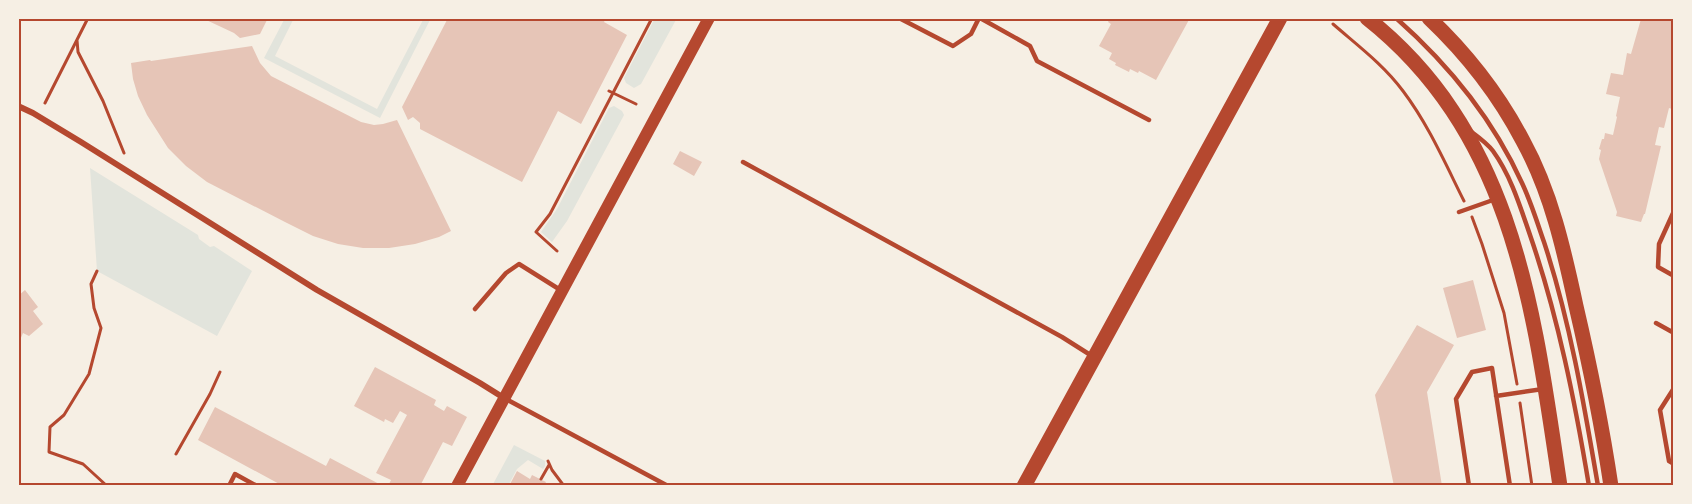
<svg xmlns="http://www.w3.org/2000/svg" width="1692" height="504" font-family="'DejaVu Sans',sans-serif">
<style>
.green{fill:#e2e4dc}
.building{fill:#e6c5b7}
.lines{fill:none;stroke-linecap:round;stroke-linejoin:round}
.path{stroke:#b5482f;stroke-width:3}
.service{stroke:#b5482f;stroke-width:4.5}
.minor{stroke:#b5482f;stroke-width:6}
.secondary{stroke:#b5482f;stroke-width:12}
.primary{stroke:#b5482f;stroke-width:15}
.trunk{stroke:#b5482f;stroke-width:15}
.neatline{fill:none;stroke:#b5482f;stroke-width:2}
</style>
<rect width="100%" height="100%" fill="#f6efe4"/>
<path class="green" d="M285 18H294L275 56 377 109 424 18H431L380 118 264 58Z
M655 18H677L641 84 634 88 626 83 624 78Z
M614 106 622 111 624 115 623 117 567 221 552 242 541 232 557 209 608 110 609 108Z
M90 168 198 235 199 239 210 247 214 246 252 271 217 336 97 271Z
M514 445 545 461V466L543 469 528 460 517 469 508 486H492Z"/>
<path class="building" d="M202 18H268L260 34 240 38 234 33Z
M448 18H606L604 22 627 35 581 124 558 111 522 182 420 129V123L413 117 408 120 402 107Z
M1110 18H1190L1156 80 1139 71 1138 73 1130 69 1129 72 1115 65 1116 63 1109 59 1112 53 1099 46 1111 24 1108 22Z
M1646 18H1669L1674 20 1672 26 1674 27V99L1672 109 1669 108 1664 128 1659 127 1655 145 1661 146 1645 214H1644L1641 222 1616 216 1617 212 1599 159 1601 150 1599 149 1602 139H1604L1605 133 1613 135 1617 117 1616 116 1620 97 1606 94 1611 73 1623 75 1627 53 1631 54 1641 19 1646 20Z
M252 46 260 63 271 76 361 122 374 125 383 124 397 120 451 231 439 237 415 244 389 248H363L338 244 313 236 285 222 207 182 186 166 168 148 147 115 138 96 133 79 131 63 150 60 151 61Z
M680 151 702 162 694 176 673 164Z
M1473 280 1486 330 1457 338 1443 288Z
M25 290 38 307 33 311 43 324 29 336 23 333 18 345V296Z
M1417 325 1454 345 1427 392 1442 486H1394L1375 395Z
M375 367 436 400 434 405 444 411 447 406 467 417 452 446 443 442 420 486H388L391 480 376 473 407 415 400 411 393 423 385 419 384 422 354 406Z
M215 407 326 466 330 458 383 486H283L198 440Z
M517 471 530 479 532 475 546 482 544 486H509Z"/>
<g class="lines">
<path class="path" d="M1333 24C1357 45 1384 65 1403 91 1428 124 1445 163 1464 201
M77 40 78 52 103 101 124 153
M609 91 636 104
M45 103 88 18
M1472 217 1482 244 1504 313 1517 384
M557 251 536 232 550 214 652 18
M97 271 91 284 94 308 101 328 89 374 64 415 50 427 49 452 83 464 107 486
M1520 403 1532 486
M176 454 210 394 220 372
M548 461 552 470 564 486
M541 479 549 465"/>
<path class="service" d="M899 18 953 46 971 34 979 18
M980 18 1030 46 1037 61 1149 120
M1396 18C1448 64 1493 119 1522 183 1531 202 1537 222 1544 242 1570 321 1584 404 1598 486
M1469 130C1477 136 1487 143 1493 151 1511 176 1520 206 1530 235 1558 316 1575 402 1589 486
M743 162 1062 337 1092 356
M1674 211 1659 244 1658 267 1674 276
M1459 212 1493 200
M475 309 506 273 519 264 562 291
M1656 323 1674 333
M1674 388 1660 410 1669 461 1674 464
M1496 396 1543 389
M506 399 668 486
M229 486 235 474 257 486
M1469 486 1456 399 1472 372 1492 368 1510 486"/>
<path class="minor" d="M18 106 33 113 81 142 317 290 480 383 504 398"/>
<path class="secondary" d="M457 486 709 18"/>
<path class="primary" d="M1367 18C1515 135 1534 312 1560 486
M1429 18C1467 54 1499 95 1523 141 1551 192 1564 250 1576 306 1590 366 1602 426 1611 486"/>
<path class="trunk" d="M1024 486 1280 18"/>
</g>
<rect width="1692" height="504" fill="none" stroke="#f6efe4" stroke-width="39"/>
<rect x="20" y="20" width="1652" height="464" class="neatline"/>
</svg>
